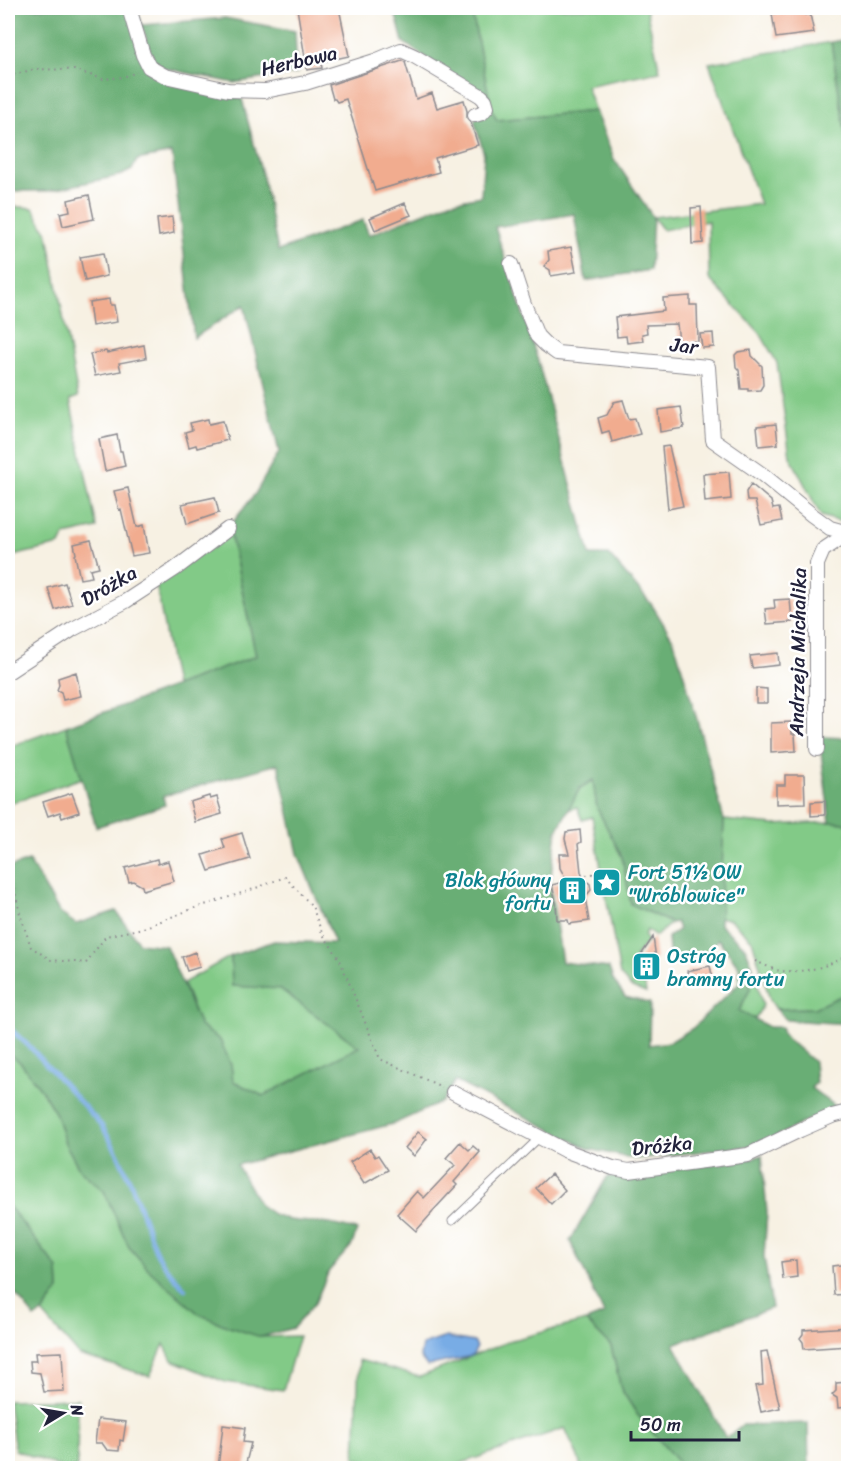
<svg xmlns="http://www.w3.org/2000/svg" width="856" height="1476" font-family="Sriracha,sans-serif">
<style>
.green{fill:#82ca87;stroke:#527661;stroke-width:1.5}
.forest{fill:#69ae74;stroke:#466858;stroke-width:1.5;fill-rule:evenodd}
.water{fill:#78ace5;stroke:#4d6790;stroke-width:1.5}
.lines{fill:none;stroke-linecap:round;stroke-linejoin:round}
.stream{stroke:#78ace5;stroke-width:4.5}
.building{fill:#f1ac8f}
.service-casing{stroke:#8c8a8f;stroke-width:9}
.minor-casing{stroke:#8c8a8f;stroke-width:16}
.path{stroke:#8c8a8f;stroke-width:2;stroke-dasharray:1.5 4.5;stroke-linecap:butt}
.service{stroke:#fff;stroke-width:7}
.minor{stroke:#fff;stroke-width:14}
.labels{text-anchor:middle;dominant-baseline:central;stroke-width:5;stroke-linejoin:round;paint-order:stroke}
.street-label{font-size:20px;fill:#22223b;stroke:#fff}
.culture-label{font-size:20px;fill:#0d838f;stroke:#fff;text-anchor:start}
</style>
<rect width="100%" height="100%" fill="#fff"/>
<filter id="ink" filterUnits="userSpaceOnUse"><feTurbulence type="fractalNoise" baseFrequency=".0167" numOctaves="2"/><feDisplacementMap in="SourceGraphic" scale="12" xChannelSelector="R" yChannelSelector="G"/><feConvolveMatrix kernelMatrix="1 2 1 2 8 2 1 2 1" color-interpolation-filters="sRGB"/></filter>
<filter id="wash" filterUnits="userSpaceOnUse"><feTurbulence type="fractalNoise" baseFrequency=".008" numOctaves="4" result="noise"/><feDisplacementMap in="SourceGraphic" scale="24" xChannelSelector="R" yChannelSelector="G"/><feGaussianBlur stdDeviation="1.35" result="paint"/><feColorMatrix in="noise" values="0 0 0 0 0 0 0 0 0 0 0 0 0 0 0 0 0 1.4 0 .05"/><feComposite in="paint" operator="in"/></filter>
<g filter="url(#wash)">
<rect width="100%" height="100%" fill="#f7f1e3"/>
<path class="green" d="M471 8H646L660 71 586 86 595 111 497 120 491 108Z
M831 42 848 149V524L821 516 790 456 777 363 760 333 709 279 708 221 663 230 653 217 760 204 709 63Z
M8 206 33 208 48 235 78 397 70 400 97 528 65 535 60 545 8 557Z
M230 532 256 656 175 686 156 584Z
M66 726 82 778 8 804V747Z
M593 780 597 808 622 857 631 904 671 923 656 936 647 930 644 935 648 941 636 955 634 965 644 980 646 993 632 988 620 975 592 817 582 820 577 807 568 810 580 788Z
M724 820 774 825 830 822 848 823V997L841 996 814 1008 776 1009 770 1000 752 940 731 920 719 917Z
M231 956 232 986 280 988 359 1047 263 1096 233 1081 231 1065 220 1040 200 1026 183 983Z
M752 964 763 1005 755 1019 739 1011 750 989Z
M8 1053 21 1063 40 1088 56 1114 65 1143 80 1170 104 1191 129 1247 261 1337 299 1336 283 1390 225 1382 172 1360 164 1344 150 1376 79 1355 42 1313 59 1290 58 1269 8 1205Z
M586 1321 611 1346 621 1389 637 1414 683 1468H581L578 1457 565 1428 447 1468H392L355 1458 359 1360 420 1377 512 1340Z
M78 1399 77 1468H63L15 1450 8 1401Z"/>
<path class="forest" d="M8 8H136L142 25 225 18 295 31 297 73 234 83 164 68 154 62 142 26 137 49 167 82 242 99 263 178 278 251 363 220 369 235 450 202 481 196 484 154 474 120 491 108 497 120 595 111 614 159 653 217 650 270 586 281 574 214 495 227 538 361 590 555H609L652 605 674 641 698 723 724 820 720 925 745 947 752 964 750 989 739 1011 769 1027H781L783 1035 814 1062 816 1083 811 1088 835 1106 760 1145 635 1159 589 1149 455 1081 442 1102 396 1123 237 1165 260 1205 273 1214 289 1220 330 1224 357 1230 352 1245 329 1271 315 1303 293 1328 261 1337 229 1327 199 1314 151 1272 129 1247 104 1191 80 1170 65 1143 56 1114 40 1088 21 1063 8 1053V868L29 861 60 913 76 924 116 911 139 943 166 946 200 1026 220 1040 231 1065 233 1081 263 1096 359 1047 280 989 232 986 231 956 274 941 335 943 298 854 278 764 163 796 165 805 96 827 66 726 135 701 256 656 229 527 255 494 279 452 244 305 194 338 172 153 137 160 132 170 122 175 48 191H8ZM593 780 597 808 622 857 631 904 671 923 676 922 679 929 668 937 669 951 674 960H687L706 957 718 939 739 967V983L693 1028 670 1042 649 1045 650 1003 625 997 613 980 609 968 562 962 550 884 557 831 580 788Z
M392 8H471L490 101 403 42 397 19Z
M848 39V149L831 42Z
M822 737 848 738V823L830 822 821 753Z
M841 996 848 997V1024L786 1020 776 1009 814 1008Z
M762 1155 767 1213 764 1256 772 1308 674 1344 726 1438 742 1425 808 1423 809 1468H683L637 1414 621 1389 611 1346 586 1321 604 1314 570 1241 607 1177 746 1160Z
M8 1205 58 1269 59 1290 42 1313 35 1318 8 1285Z"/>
<path class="water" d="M446 1337 474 1342 477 1347 472 1356 427 1366 420 1357 422 1345Z"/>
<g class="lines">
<path class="stream" d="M8 1027 32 1049 102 1126 117 1152 130 1181 156 1252 167 1269 185 1289"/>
</g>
<g id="blocks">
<path class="building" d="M297 8H339L349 56 321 62 322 68 307 70Z
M805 9 806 15 810 14 814 33 776 38 772 14Z
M402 61 405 62 416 99 432 93 437 108 464 100 467 111V118L471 123 478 145 435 158 439 172 375 191 346 99 337 102 335 99H333L329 85Z
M89 195 94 219 63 226 60 213 70 211 68 200Z
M405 203 411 215 375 230 370 218Z
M701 207 703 243 692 244 691 208Z
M172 217 174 233 159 236 157 219Z
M571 247 576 272 551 276 550 270 544 266 549 260 548 251Z
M103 253 107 276 85 281 80 257Z
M690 296V305H697L698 341 679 342 677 324 646 325 647 333 642 334 643 341 627 343 626 336 617 337 615 317 664 311 663 298Z
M109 299 110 305H114L117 322 92 326 89 302Z
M713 333 714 347 702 348 700 334Z
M144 345 146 358 119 363 121 371 95 376 90 354 106 351 107 353Z
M751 350 752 356 762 366 763 385 760 390 748 391V389H741L739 370 736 367 735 355 738 352Z
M623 400 629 419 635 418 640 434 612 442 609 431 602 433 598 418 607 415 614 402Z
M681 407 684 428 660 432 658 410Z
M208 419 209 424 223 421 228 440 197 448 196 445 189 447 185 432 192 430 190 423Z
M776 424 778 444 759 446 757 426Z
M117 435 120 451H122L125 466 105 471 99 439Z
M669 446 683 506 668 509 662 447Z
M729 472 731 499 705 502 703 474Z
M751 484 771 501 773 509 779 508 782 521 761 525 755 501H747L746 492Z
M128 488 137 527 144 525 149 553 132 556 121 509 119 510 114 491Z
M215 497 219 513 187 524 182 504Z
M91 540 99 567 90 569 92 577 80 579 75 555 76 554 74 544Z
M65 583 72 604 55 610 48 588Z
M790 599 792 622 767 624 765 609 775 608 774 600Z
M778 653 779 665 752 668 750 656Z
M76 672 81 696 63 700 61 692 57 690 59 685 58 678Z
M756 688 767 689V703H756Z
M792 722V734H795L796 751 771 753V723Z
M785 775H804L805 803 776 804V785H785Z
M72 793 79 812 62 818 60 812 48 816 43 802Z
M209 796 210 799 217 797 222 814 195 822 190 802Z
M825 801V815L811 816V802Z
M580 830 581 842 578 844 581 872 583 878 590 884 591 890 585 897 589 921 569 924 568 920H557L556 903 552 885 567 881 560 868 559 854H569L565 839 566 832Z
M242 833 250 859 209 871 203 855 225 848 222 839Z
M157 859 158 864 168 861 174 881 143 890 142 886 133 881 129 882 125 868Z
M653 937 656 959 635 964Z
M195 952 200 967 187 971 182 957Z
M710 966 713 979 690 984 687 971Z
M418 1132 427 1139 414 1156 405 1148Z
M460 1142 469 1150 473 1146 480 1152 454 1182 457 1185 431 1213H432L416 1231 397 1214 417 1191 424 1198 455 1165 446 1158Z
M370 1149 375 1157 378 1155 388 1170 364 1184 350 1162Z
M551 1174 565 1190 551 1204 536 1188Z
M796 1260 797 1277 783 1279 781 1262Z
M849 1264V1294L834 1295 832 1266Z
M849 1327V1346L804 1349 803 1342 800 1338 803 1334V1330Z
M767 1351 780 1408 761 1412 755 1386 763 1385 761 1352Z
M62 1352 64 1391 44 1392 40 1373 31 1372 30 1361H36L35 1353Z
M849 1382V1407L838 1408 837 1398 832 1395 836 1391V1383Z
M98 1419 126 1422 123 1441 120 1440 119 1451 107 1450 102 1443H95Z
M223 1425 245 1428 243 1442 251 1443 245 1467 239 1466 238 1468H218Z"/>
</g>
</g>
<g filter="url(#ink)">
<use href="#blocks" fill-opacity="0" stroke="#8c8a8f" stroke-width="1.5"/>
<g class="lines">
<defs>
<path id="service" d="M452 1221 540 1137"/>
<path id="minor" d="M129 8 143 55 149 67 165 76 228 90 265 91 305 83 375 61 401 50 414 56 481 96 485 100 487 107 482 113 475 115
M511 264 524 304 537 336 546 345 557 353 708 367 713 440 763 475 812 515 830 528 848 533
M8 672 73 629 126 601 175 569 228 529
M817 749V564L823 550 841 538H848
M453 1092 564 1150 613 1168 629 1171 748 1155 800 1130 832 1116 848 1112"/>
</defs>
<use href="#service" class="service-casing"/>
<use href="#minor" class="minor-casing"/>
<path class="path" d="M8 76 35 69 74 70 103 79 123 77 137 72
M10 853 9 865 20 914 31 947 51 960 86 963 106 936 143 928 192 909 248 891 285 877 312 906 322 933 339 958 380 1059 442 1087
M586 875 598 873
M755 961C763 964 773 970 781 971 804 973 830 967 848 954"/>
<use href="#service" class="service"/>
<use href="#minor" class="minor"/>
</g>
</g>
<defs>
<symbol id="sight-square" viewBox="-11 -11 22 22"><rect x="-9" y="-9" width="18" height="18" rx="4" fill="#0f9aa8" stroke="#fff"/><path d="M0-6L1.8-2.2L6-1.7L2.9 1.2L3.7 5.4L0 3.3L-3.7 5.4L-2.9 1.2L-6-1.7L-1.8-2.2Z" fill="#fff"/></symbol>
<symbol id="building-square" viewBox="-11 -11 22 22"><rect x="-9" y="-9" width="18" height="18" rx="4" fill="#0f9aa8" stroke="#fff"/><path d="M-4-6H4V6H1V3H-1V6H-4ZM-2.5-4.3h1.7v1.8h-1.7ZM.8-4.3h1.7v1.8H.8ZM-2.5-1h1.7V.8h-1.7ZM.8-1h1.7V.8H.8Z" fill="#fff"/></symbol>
</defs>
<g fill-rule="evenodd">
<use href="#sight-square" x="590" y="866" width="33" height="33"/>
<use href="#building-square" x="556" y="874" width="33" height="33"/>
<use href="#building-square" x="630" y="950" width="33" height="33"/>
</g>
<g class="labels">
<g class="street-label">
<text transform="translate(299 61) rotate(-13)">Herbowa</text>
<text transform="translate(684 346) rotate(6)">Jar</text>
<text transform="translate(109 586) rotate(-30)">Dróżka</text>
<text transform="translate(798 652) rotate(-89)">Andrzeja Michalika</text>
<text transform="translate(662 1146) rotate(-6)">Dróżka</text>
</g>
<g class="culture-label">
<text x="628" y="872">Fort 51½ OW<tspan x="628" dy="23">"Wróblowice"</tspan></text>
<text x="551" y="880" text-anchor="end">Blok główny<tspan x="551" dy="23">fortu</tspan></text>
<text x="667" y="956">Ostróg<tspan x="667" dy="23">bramny fortu</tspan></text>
</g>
</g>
<rect width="856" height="1476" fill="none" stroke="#fff" stroke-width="30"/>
<g transform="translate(63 1413) rotate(79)" stroke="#ffffff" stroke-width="4.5" paint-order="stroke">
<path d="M0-4.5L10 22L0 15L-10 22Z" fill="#22223b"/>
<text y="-9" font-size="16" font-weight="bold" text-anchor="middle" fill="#22223b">N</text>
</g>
<path d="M631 1431v9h108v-9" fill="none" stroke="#22223b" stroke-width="3"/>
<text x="640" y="1431" font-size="18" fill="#22223b" stroke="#ffffff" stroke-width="4.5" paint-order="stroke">50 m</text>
</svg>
